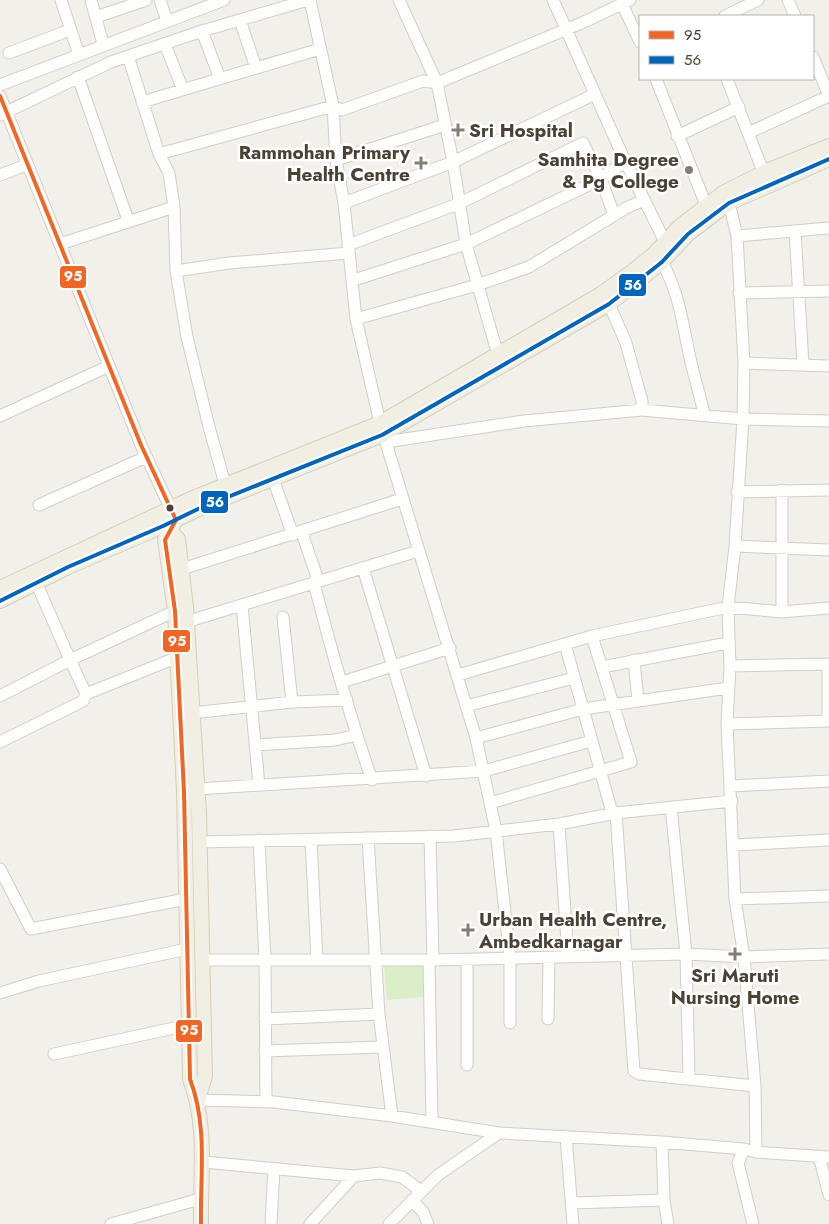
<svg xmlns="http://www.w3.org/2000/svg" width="829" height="1224" font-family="Jost,sans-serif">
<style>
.green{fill:#dceec7}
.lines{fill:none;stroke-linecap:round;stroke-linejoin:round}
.minor-casing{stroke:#d0cec7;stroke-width:13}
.major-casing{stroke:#d6ceb5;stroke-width:16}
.minor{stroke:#fdfdfc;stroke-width:11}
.major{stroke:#f1efe4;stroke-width:14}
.bus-1-casing{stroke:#fff;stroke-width:8}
.bus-2-casing{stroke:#fff;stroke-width:8}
.bus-1{stroke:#f26522;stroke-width:4}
.bus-2{stroke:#0065bd;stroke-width:4}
.poi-dot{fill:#847f74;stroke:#fff;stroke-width:2}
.bus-dot{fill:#494235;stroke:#fff;stroke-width:2}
.labels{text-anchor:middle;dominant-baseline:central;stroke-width:5;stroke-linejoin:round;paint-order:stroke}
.poi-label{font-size:19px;font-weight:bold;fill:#494235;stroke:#fff;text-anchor:start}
.line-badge{stroke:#fff;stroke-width:2}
.badge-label{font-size:14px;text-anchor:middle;font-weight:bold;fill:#fff}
</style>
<rect width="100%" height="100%" fill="#f2f0ea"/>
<path class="green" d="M424 962 426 997 387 1000 384 965Z"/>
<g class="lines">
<defs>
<path id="minor" d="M61 0 79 55
M91 0 103 44
M160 0 167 21
M310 0 333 106 336 160 344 203 356 319 380 423 476 738 496 831 510 958V1023
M399 0 437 83 453 162 466 244 498 355
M553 0 625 161 665 242
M788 0 795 16
M622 4 640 42
M725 16 758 0
M96 17 146 0
M240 20 256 68
M202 31 220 79
M165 44 183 90
M9 53 70 30
M128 56 159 154 169 173 174 207 176 271 187 337 209 427 225 484
M813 57 829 96
M78 77 128 220
M656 79 706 205
M727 79 768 184
M0 85 224 0
M0 96 141 445 174 516
M142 102 320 49
M0 115 111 62 202 31 308 0
M748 133 829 96
M677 136 739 107
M159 154 333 106 342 110 423 81 437 83 584 22 630 0
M336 160 445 125
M0 175 26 165
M344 203 453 162 595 94
M729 203 737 236 744 363 743 419 735 546 728 607 730 666 727 724 735 899 744 957 755 1086 756 1152
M795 231 803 364
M737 236 829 228
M60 244 174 207
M348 245 458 204 583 143 601 179 614 215
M662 262C680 295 682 322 690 358 694 376 700 395 704 414
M176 271 229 263 349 253
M354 280 466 244 601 179 625 161
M739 293 829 291
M609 304 626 343 642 401V410
M356 319 477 285 529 267 626 208 644 200
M744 363 829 366
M0 416 109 366
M382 435 392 441 524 421 642 410 743 419 829 421
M273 479 293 535
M782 490V612
M737 492 829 490
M39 505 146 457
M302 533 317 577 314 583C331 649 349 715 372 780
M735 546 829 550
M363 568 426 776
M182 569 402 499
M36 582 70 660 175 611
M242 605 259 785
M283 617 292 702
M186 622 418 551
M565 644 611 809 616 813 634 1071 639 1074 755 1086
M634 660 638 701
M828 664V721
M730 666 829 664
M602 667 728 643
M458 675 592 636 728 607 782 612 829 608
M342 682 450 648
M0 696 70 660 86 694
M466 706 574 678
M192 713 292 702 347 700
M727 724 829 721
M476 738 583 709 728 688
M0 742 83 701 86 694 178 657
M255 745 335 740 357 735
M731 786 829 781
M197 789 484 771 591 741
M490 803 631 762 592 636
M671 807 686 954 689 1078
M559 824 568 956
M430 836 433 960
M368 838 379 1014 392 1116
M259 840 265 960 266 1101
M311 840 317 960
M199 842 454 836 559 824 616 813 732 801
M733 845 829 840
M0 869 31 929 186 899
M735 899 829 896
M203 960H433L686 954 744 957 829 954
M429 960 432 1122
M0 993 39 981 187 949
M265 1019 379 1014
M548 1019 549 958
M265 1051 382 1047
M54 1054 188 1025
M467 1065V960
M198 1100 274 1102 392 1116 499 1133 662 1142 744 1149 756 1152 829 1157
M566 1136 573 1224
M662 1142 664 1200 668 1224
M744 1149 738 1163 753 1224
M819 1156 829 1195
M204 1162 354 1176 380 1173 402 1177 421 1191
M412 1200 423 1212 428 1224
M572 1203 664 1200
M111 1224 200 1199
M271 1224 274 1169
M310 1224 354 1176
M389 1224 438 1175 499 1133"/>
<path id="major" d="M176 520 165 540 175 611 184 792 190 1079C208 1127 200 1174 201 1224
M170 531 178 539 186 607 199 814 205 1076 198 1100
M0 588 193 498 380 423 601 294 633 271 654 254 680 226 723 193 764 172 829 146
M0 601 68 567 163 526 198 509 382 435 609 304 662 262 688 234 729 203 829 159"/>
</defs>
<use href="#minor" class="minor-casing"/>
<use href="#major" class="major-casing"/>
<use href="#minor" class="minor"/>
<use href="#major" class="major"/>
<defs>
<path id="bus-1" d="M0 96 141 445 176 520 165 540 175 611 184 792 190 1079C208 1127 200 1174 201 1224"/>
<path id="bus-2" d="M0 601 68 567 163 526 198 509 382 435 609 304 662 262 688 234 729 203 829 159"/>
</defs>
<use href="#bus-1" class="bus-1-casing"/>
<use href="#bus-2" class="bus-2-casing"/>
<use href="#bus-1" class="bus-1"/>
<use href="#bus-2" class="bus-2"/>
</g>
<g class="poi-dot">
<path d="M455.5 122.5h5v5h5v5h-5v5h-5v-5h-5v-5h5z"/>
<path d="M418.5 155.5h5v5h5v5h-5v5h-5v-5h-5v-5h5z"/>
<circle cx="689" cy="170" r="5"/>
<path d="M465.5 922.5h5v5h5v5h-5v5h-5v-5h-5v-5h5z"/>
<path d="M732.5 946.5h5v5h5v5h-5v5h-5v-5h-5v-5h5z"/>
</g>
<circle class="bus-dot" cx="170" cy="508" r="4.5"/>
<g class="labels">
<g class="poi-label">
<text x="469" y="130">Sri Hospital</text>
<text x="410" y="152" text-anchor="end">Rammohan Primary<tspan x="410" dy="22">Health Centre</tspan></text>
<text x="679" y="159" text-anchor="end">Samhita Degree<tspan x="679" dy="22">&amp; Pg College</tspan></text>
<text x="479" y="919">Urban Health Centre,<tspan x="479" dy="22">Ambedkarnagar</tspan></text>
<text x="735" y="975" text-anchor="middle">Sri Maruti<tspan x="735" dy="22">Nursing Home</tspan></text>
</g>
</g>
<g class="line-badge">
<rect x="59" y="265" width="28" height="24" rx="5" fill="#f26522"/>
<rect x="618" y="273" width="29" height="24" rx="5" fill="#0065bd"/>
<rect x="200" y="490" width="29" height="24" rx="5" fill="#0065bd"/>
<rect x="162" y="629" width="29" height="24" rx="5" fill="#f26522"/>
<rect x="175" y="1019" width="28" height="24" rx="5" fill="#f26522"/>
</g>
<g class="badge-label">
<text x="73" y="281">95</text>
<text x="633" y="290">56</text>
<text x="215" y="507">56</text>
<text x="177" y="646">95</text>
<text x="189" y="1035">95</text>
</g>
<rect x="639" y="15" width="175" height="65" fill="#ffffff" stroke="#b6b3ae"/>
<rect x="649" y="31" width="25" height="8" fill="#f26522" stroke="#b6b3ae"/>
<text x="684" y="40" font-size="15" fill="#494235">95</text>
<rect x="649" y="56" width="25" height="8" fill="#0065bd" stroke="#b6b3ae"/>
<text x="684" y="65" font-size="15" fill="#494235">56</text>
</svg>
